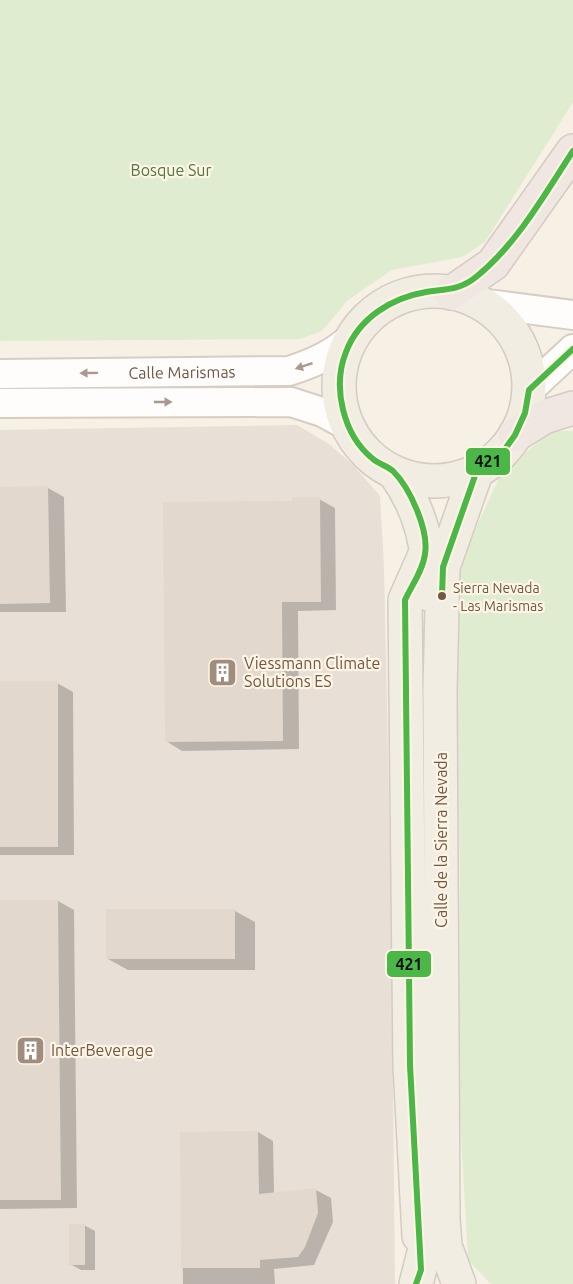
<svg xmlns="http://www.w3.org/2000/svg" width="573" height="1284" font-family="Ubuntu,sans-serif">
<style>
.industrial{fill:#e8e0d7}
.green{fill:#e0ecd0}
.shadow{fill:#0003}
.building{fill:#e2d8cd}
.lines{fill:none;stroke-linecap:round;stroke-linejoin:round}
.minor-casing{stroke:#d7cdc4;stroke-width:32}
.major-casing{stroke:#d5cbc3;stroke-width:36}
.highway-casing{stroke:#d5cbc3;stroke-width:36}
.minor{stroke:#fefdfb;stroke-width:28}
.major{stroke:#f2ede2;stroke-width:33}
.highway{stroke:#f0e7e2;stroke-width:33}
.bus-1-casing{stroke:#fff5e5;stroke-width:10}
.bus-1{stroke:#4ab747;stroke-width:6}
.oneway{fill:#aa998f}
.bus-dot{fill:#725747;stroke:#fff5e5;stroke-width:2}
.labels{text-anchor:middle;dominant-baseline:central;stroke-width:4.5;stroke-linejoin:round;paint-order:stroke}
.bus-label{font-size:14px;fill:#725747;stroke:#fff5e5;text-anchor:start}
.park-label{font-size:16px;fill:#4e783f;stroke:#fff5e5}
.street-label{font-size:16px;fill:#725747;stroke:#fff5e5}
.poi-label{font-size:16px;fill:#725747;stroke:#fff5e5;text-anchor:start}
.line-badge{stroke:#fff5e5;stroke-width:2}
.pale-badge-label{font-size:16px;text-anchor:middle;font-weight:bold;fill:#111}
</style>
<rect width="100%" height="100%" fill="#f6f0e5"/>
<path class="industrial" d="M297 425 329 444 354 466 380 496 384 569 391 892 395 1284H0V430Z"/>
<path class="green" d="M0 0H573V102L485 242 462 257 392 270 348 300 322 331 300 339 0 341Z
M551 431H573V1284H491L468 1260 458 1078 460 873 452 616 466 549 501 474Z"/>
<path class="shadow" d="M48 488 64 497 66 612H0V489Z
M319 499 335 508 336 610 298 611 299 749 182 751 166 741 294 502Z
M0 683H57L73 692 74 855H0Z
M58 901 74 910 77 1208 0 1209V902Z
M235 911 255 922V970H128L108 959Z
M258 1132 273 1141 274 1194 316 1190 331 1198 333 1222 314 1265 274 1269 275 1284H183L181 1133Z
M84 1225 95 1231V1270H81L70 1264Z"/>
<path class="building" d="M48 486 50 603 0 604V487Z
M292 497H320L321 602H282L283 741 165 742 163 502 292 501Z
M0 681H58V847H0Z
M0 900H58L61 1200H0Z
M106 909H235V959H106Z
M258 1131 259 1194 316 1188 318 1213 305 1247 298 1257 260 1260V1268H181L180 1132Z
M69 1224H85V1265H69Z"/>
<g class="lines">
<defs>
<g id="minor">
<path d="M480 303 573 315"/>
<path id="s1" d="M0 374 289 371C314 363 334 354 353 336"/>
<path d="M529 390 573 349"/>
<path d="M0 403 291 402 322 412 348 426"/>
</g>
<path id="major" d="M339 386a95 95 0 1 1 190 0a95 95 0 1 1-190 0Z
M394 472C422 511 429 546 429 594
M419 1236 410 1065 405 600 424 557
M416 1284 429 1233V1213
M459 1284 445 1246 443 1219 440 690 443 567 477 470"/>
<path id="highway" d="M451 293 493 264 573 151
M515 435 544 417 573 408"/>
</defs>
<use href="#minor" class="minor-casing"/>
<use href="#major" class="major-casing"/>
<use href="#highway" class="highway-casing"/>
<use href="#minor" class="minor"/>
<use href="#major" class="major"/>
<use href="#highway" class="highway"/>
<defs>
<path id="bus-1" d="M442 596 443 567 477 470 505 449 515 435 525 413 529 390 573 349
M416 1284 421 1270 410 1065 405 600C412 585 423 570 425 554 429 530 410 488 393 471 387 466 379 464 373 459 343 435 332 387 346 352 359 318 391 298 426 292 446 289 460 290 476 277 517 244 545 194 573 151"/>
</defs>
<use href="#bus-1" class="bus-1-casing"/>
<use href="#bus-1" class="bus-1"/>
</g>
<defs><path id="oneway-solid" d="M-6-.8H1V-3.2L6.5 0L1 3.2V.8H-6Z" transform="scale(1.5)"/></defs>
<g class="oneway">
<use href="#oneway-solid" transform="translate(304 366) rotate(162)"/>
<use href="#oneway-solid" transform="translate(89 373) rotate(179)"/>
<use href="#oneway-solid" transform="translate(163 402)"/>
</g>
<defs>
<symbol id="building-square" viewBox="-11 -11 22 22"><rect x="-9" y="-9" width="18" height="18" rx="4" fill="#a08d7e" stroke="#fff5e5"/><path d="M-4-6H4V6H1V3H-1V6H-4ZM-2.5-4.3h1.7v1.8h-1.7ZM.8-4.3h1.7v1.8H.8ZM-2.5-1h1.7V.8h-1.7ZM.8-1h1.7V.8H.8Z" fill="#fff"/></symbol>
</defs>
<g fill-rule="evenodd">
<use href="#building-square" x="206" y="656" width="33" height="33"/>
<use href="#building-square" x="14" y="1034" width="33" height="33"/>
</g>
<circle class="bus-dot" cx="442" cy="596" r="5"/>
<g class="labels">
<g class="bus-label">
<text x="453" y="588">Sierra Nevada<tspan x="453" dy="18">- Las Marismas</tspan></text>
</g>
<g class="park-label">
<text x="171" y="170">Bosque Sur</text>
</g>
<g class="street-label">
<text stroke="none"><textPath href="#s1" startOffset="182">Calle Marismas</textPath></text>
<text transform="translate(441 840) rotate(-90)">Calle de la Sierra Nevada</text>
</g>
<g class="poi-label">
<text x="244" y="663">Viessmann Climate<tspan x="244" dy="18">Solutions ES</tspan></text>
<text x="51" y="1050">InterBeverage</text>
</g>
</g>
<g class="line-badge">
<rect x="465" y="447" width="46" height="29" rx="6" fill="#4ab747"/>
<rect x="386" y="950" width="46" height="28" rx="6" fill="#4ab747"/>
</g>
<g class="pale-badge-label">
<text x="488" y="467">421</text>
<text x="409" y="970">421</text>
</g>
</svg>
